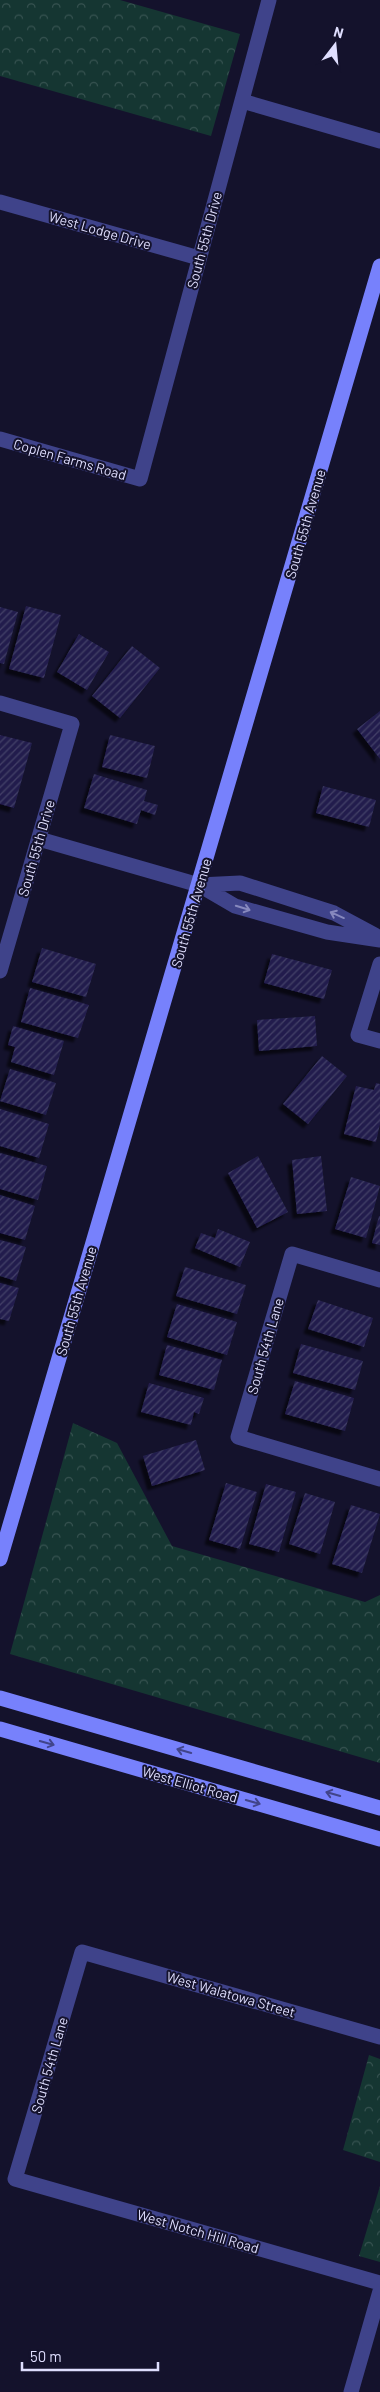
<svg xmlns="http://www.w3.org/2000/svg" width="380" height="2392" font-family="Barlow,sans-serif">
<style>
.park{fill:url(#park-crowns)}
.building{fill:url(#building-hatch);filter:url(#shadow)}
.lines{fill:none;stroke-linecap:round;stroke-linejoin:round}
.street{stroke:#3f438a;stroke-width:15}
.secondary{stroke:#7781fc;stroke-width:15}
.oneway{stroke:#8789be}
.oneway2{stroke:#41448a}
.labels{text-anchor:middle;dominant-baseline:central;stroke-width:4;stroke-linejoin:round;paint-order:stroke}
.street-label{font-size:14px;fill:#dfdefe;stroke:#14122c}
</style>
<defs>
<pattern id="park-crowns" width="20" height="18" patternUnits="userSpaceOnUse" patternTransform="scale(1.25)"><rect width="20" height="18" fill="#153632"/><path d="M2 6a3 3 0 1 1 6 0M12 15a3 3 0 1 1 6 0" fill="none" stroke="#375351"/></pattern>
<pattern id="building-hatch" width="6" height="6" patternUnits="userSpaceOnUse" patternTransform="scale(1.25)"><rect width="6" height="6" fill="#231f4d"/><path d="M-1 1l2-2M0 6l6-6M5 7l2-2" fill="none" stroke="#423f68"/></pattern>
<filter id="shadow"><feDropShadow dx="-4.5" dy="4.5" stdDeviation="1" flood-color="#0009"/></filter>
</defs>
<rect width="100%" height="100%" fill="#14122c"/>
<path class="park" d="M0 0H120L240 34 211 136 0 76Z
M73 1423 117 1443 172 1546 365 1602 380 1595V1763L10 1654Z
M369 2055 380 2059V2162L343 2150Z
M380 2186V2262L359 2256Z"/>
<path class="building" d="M26 606 61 615 44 678 9 669Z
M0 607 18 612 4 664 0 663Z
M79 634 109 652 87 690 57 672Z
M132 646 160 668 120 718 92 696Z
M380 711V759L357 729Z
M0 735 32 743 14 808 0 804Z
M110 735 155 746 147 778 102 767Z
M94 774 147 790 144 801 158 805 155 815 141 810 137 824 84 808Z
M323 786 376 800 369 827 316 813Z
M42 948 96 964 86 997 32 982Z
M272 954 332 970 324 999 264 983Z
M30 988 89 1005 78 1038 21 1022Z
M315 1016 317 1046 259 1051 257 1020Z
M13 1026 64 1041 54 1075 11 1062 15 1047 8 1045Z
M322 1056 347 1076 308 1124 283 1104Z
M10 1069 56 1083 46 1115 0 1101Z
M376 1083 380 1084V1124L376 1142 344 1134 356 1086 374 1090Z
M0 1109 49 1124 39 1158 0 1146Z
M0 1153 47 1166 38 1200 0 1189Z
M258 1156 288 1212 257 1228 228 1173Z
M321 1156 327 1211 297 1214 292 1160Z
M351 1177 380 1186 366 1238 335 1229Z
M0 1195 35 1206 25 1240 0 1233Z
M379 1216H380V1245L372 1243Z
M218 1229 250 1242 240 1267 195 1248 201 1233 215 1238Z
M0 1240 26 1247 16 1281 0 1276Z
M185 1267 246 1285 237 1314 176 1296Z
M0 1283 19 1288 9 1321 0 1319Z
M318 1300 373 1318 364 1347 308 1329Z
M177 1304 237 1322 227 1355 167 1337Z
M301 1344 363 1361 355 1390 293 1373Z
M167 1345 222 1360 214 1390 159 1375Z
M295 1381 354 1398 345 1431 285 1414Z
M149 1383 204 1398 199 1414 194 1412 191 1425 141 1412Z
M196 1440 205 1470 152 1486 143 1456Z
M226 1483 257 1492 240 1549 209 1540Z
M266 1484 296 1492 279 1552 249 1544Z
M305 1493 335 1502 320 1554 289 1544Z
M351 1505 380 1514 362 1573 332 1564Z"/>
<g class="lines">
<path class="street" d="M242 101 380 141
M0 202 199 258
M0 439 140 479 269 0
M0 703 72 724 0 971
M39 839 199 885 235 906 327 932 380 940
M199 885 240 883 334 913 375 935
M380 964 358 1035 380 1041
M380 1280 292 1254 238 1437 380 1479
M380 2037 82 1952 15 2179 380 2283
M351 2392 380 2291"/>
<path class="secondary" d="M0 1559 380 266
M0 1698 380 1808
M0 1729 380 1839"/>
</g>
<defs><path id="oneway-shaft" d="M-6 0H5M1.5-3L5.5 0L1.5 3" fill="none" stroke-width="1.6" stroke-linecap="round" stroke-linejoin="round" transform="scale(1.25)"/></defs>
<g class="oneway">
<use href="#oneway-shaft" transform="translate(243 908) rotate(17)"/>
<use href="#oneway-shaft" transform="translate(337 915) rotate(-156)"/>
</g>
<g class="oneway2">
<use href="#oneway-shaft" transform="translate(47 1743) rotate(16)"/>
<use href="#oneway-shaft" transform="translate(184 1751) rotate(-164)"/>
<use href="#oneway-shaft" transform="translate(333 1794) rotate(-164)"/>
<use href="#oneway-shaft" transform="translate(253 1802) rotate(16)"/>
</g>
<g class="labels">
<g class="street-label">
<text transform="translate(100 230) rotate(16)">West Lodge Drive</text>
<text transform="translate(204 240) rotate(-75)">South 55th Drive</text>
<text transform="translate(70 459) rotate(16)">Coplen Farms Road</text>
<text transform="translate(305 524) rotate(-74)">South 55th Avenue</text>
<text transform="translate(36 848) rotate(-74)">South 55th Drive</text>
<text transform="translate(191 913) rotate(-74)">South 55th Avenue</text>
<text transform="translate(76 1301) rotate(-74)">South 55th Avenue</text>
<text transform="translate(265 1346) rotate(-74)">South 54th Lane</text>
<text transform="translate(190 1784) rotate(16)">West Elliot Road</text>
<text transform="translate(231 1994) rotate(16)">West Walatowa Street</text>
<text transform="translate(49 2065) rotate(-74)">South 54th Lane</text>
<text transform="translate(198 2231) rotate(16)">West Notch Hill Road</text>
</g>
</g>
<g transform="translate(335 45) rotate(16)" stroke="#14122c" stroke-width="4" paint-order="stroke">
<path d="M0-4L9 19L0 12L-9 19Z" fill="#dfdefe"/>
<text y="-8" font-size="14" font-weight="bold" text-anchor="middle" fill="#dfdefe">N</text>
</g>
<path d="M22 2362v8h136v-8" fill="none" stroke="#dfdefe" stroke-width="2.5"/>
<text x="30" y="2362" font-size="15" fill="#dfdefe" stroke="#14122c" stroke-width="4" paint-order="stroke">50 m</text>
</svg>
